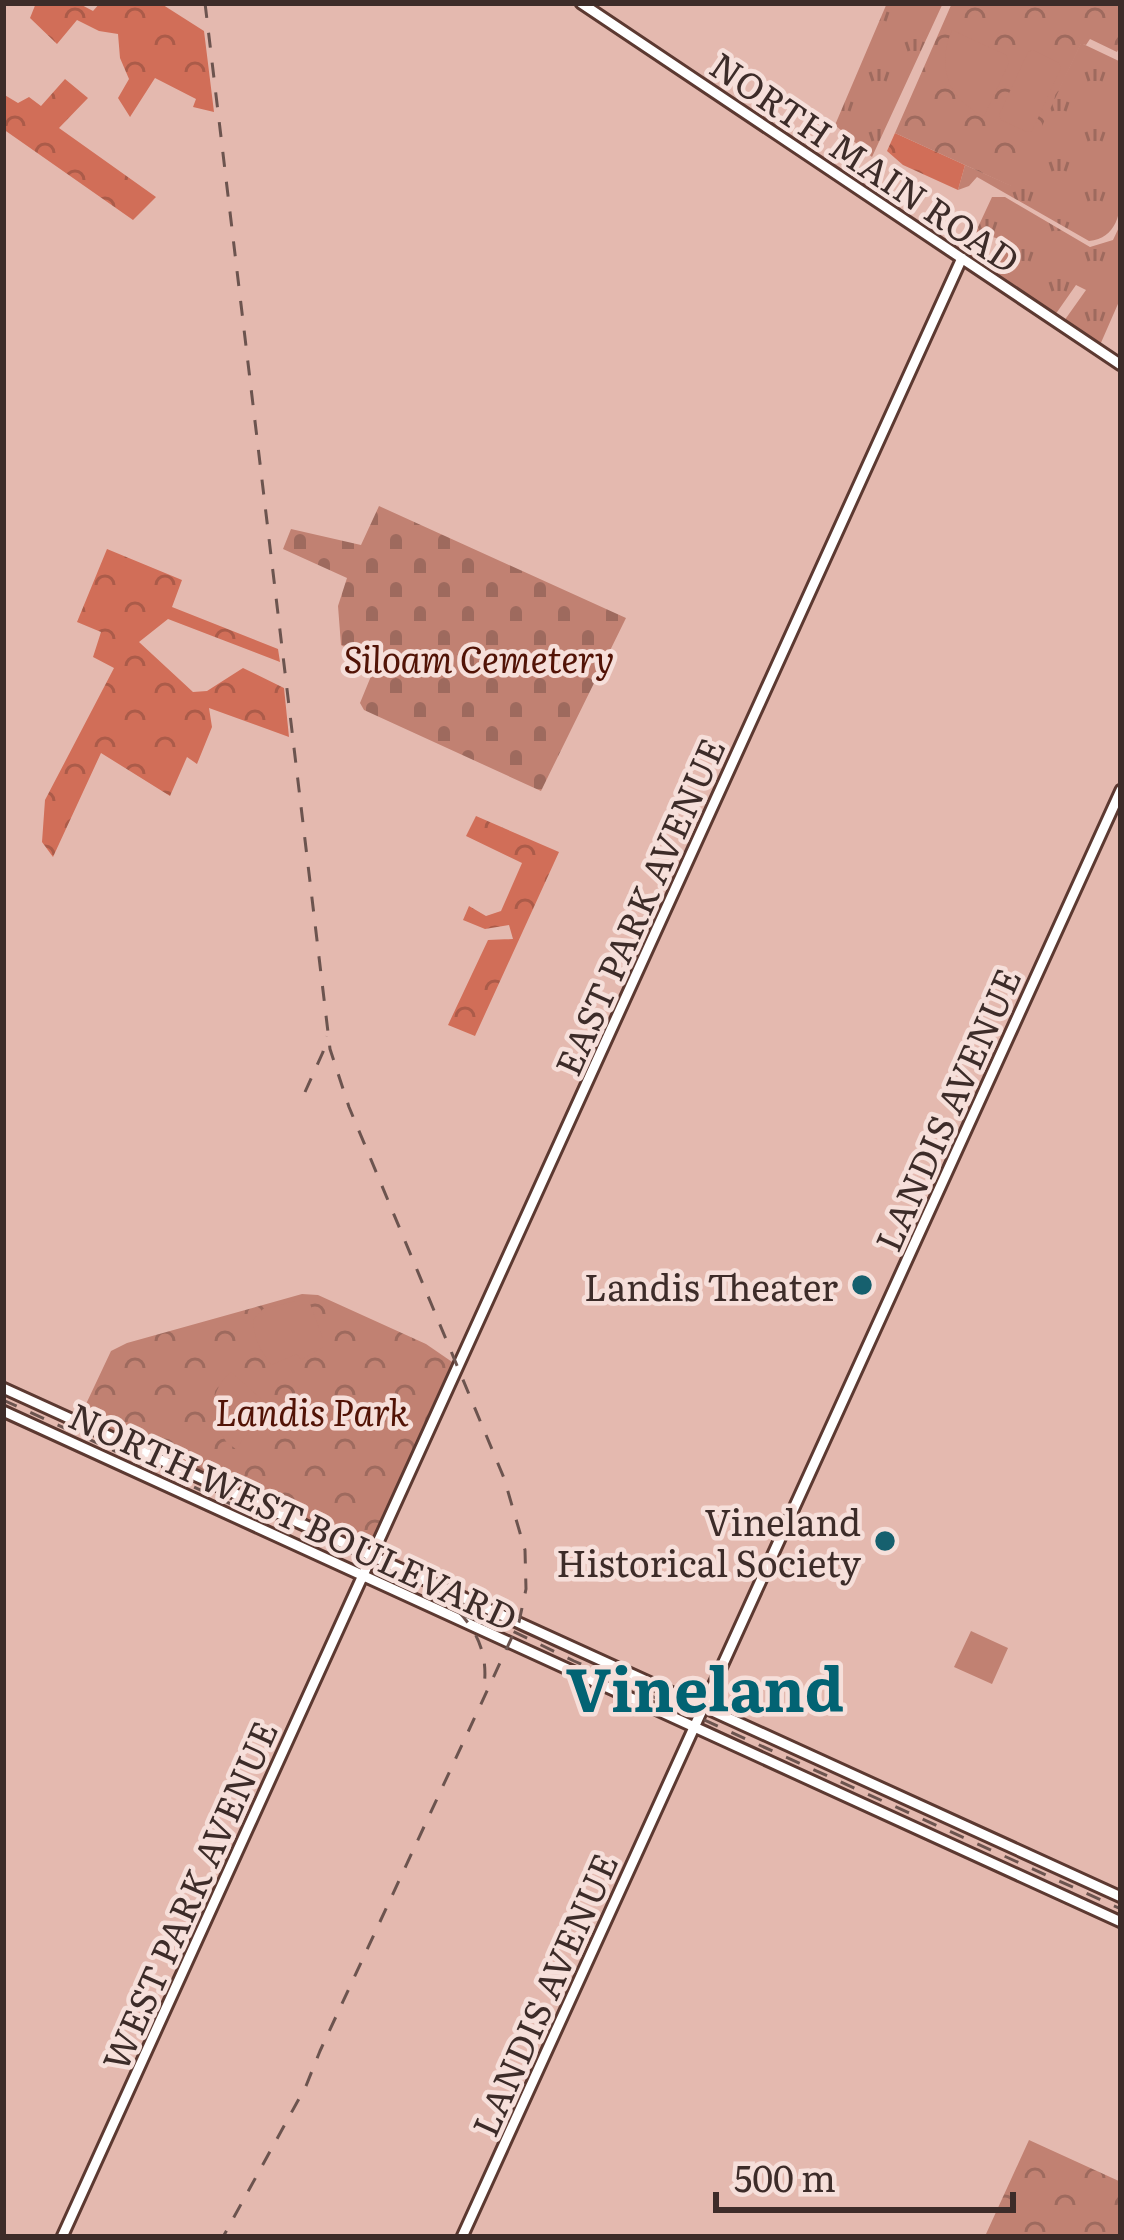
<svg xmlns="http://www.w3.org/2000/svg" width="1124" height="2240" font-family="Literata,serif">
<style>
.grass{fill:url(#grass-tufts)}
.forest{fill:url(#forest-crowns)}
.cemetery{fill:url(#cemetery-stones)}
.park{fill:url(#park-crowns)}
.garden{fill:#c18172}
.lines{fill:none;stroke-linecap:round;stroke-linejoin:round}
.major-casing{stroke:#5c3931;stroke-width:15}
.major{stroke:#fff;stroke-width:9}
.rail{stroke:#6c544f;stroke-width:3;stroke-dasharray:15 15;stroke-linecap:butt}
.poi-dot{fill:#16606e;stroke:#f6dfda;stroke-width:4.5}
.labels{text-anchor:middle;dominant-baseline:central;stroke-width:9;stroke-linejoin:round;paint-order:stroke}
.street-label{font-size:36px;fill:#3d2c29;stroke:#f6dfda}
.park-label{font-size:36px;font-style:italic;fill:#521306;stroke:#f6dfda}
.poi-label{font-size:36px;fill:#3d2c29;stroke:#f6dfda;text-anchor:end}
.town-label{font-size:60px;font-weight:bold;fill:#026373;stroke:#f6dfda}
</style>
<defs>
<pattern id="grass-tufts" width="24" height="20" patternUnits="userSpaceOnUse" patternTransform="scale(3)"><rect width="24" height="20" fill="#c18172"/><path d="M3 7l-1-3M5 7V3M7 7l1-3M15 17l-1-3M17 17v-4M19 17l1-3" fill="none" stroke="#9e6a5e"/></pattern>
<pattern id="forest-crowns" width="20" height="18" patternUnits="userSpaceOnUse" patternTransform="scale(3)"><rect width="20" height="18" fill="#d16e58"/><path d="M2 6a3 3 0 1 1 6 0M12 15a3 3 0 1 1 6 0" fill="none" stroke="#ab5b49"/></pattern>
<pattern id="cemetery-stones" width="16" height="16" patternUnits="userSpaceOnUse" patternTransform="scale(3)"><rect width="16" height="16" fill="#c18172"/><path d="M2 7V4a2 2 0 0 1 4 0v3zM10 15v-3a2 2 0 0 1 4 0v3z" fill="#9e6a5e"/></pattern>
<pattern id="park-crowns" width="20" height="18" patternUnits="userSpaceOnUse" patternTransform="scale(3)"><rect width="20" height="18" fill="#c18172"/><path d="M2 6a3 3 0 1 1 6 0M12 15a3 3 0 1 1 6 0" fill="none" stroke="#9e6a5e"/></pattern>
</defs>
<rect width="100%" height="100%" fill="#e4b9af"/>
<path class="grass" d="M887 3H943L872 157 835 125Z
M1081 43 1121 62V180L1118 187 1121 189C1121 213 1117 238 1089 241L977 177 969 186 958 190 965 165 1012 186Z
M992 197H1005L1090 247 1113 240 1121 223V297L1100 345 1064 321 1086 290 1076 285 1055 315 993 272 1010 242 989 236 976 261 966 253Z"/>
<path class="forest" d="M36 3H78L93 11 100 3H160L204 31 214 112 193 107 196 99 155 78 130 117 118 98 129 79 120 58 118 34 99 31 77 20 57 44 30 18Z
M65 79 88 98 59 128 156 197 133 220 3 129V94L18 103 29 97 41 106Z
M895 133 965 165 958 190 903 165 887 151Z
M107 549 182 580 172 607 278 649 280 662 168 619 139 642 193 692 207 691 243 668 284 688 289 737 209 708 212 727 197 764 187 757 170 796 101 753 53 857 42 842 45 800 114 668 93 657 101 632 77 622Z
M476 816 559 852 475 1036 448 1025 488 940 513 939 509 925 485 929 463 920 469 906 486 916 501 911 522 863 466 836Z"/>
<path class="cemetery" d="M379 506 626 618 541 791 364 710 360 703 376 664 341 645 338 606 347 578 283 549 291 529 361 545Z"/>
<path class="park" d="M952 3H1121V43L1117 52 1090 39 1086 45 1081 44 1013 187 895 133Z
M302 1294 318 1295 426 1344 458 1366 372 1556 78 1421 111 1351 127 1343Z
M1029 2140 1121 2182V2237H994L986 2234Z"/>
<path class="garden" d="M952 30 1006 55 1009 63 984 116C948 100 936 66 952 30Z
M1033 50 1059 63 1061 68 1032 131 1027 132 1001 120 999 115 1028 52Z
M296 1301H309L323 1339V1347L301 1360 297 1354 271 1365C261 1352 252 1335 254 1319L263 1309Z
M231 1372 268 1405 236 1449 227 1443 212 1419C212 1400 216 1385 231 1372Z
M971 1631 1008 1648 992 1684 954 1667Z"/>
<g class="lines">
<defs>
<path id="major" d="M581 3 1121 365
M3 1388 1121 1897
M3 1411 1121 1922
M62 2237 962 258
M462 2237 1121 790"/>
</defs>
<use href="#major" class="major-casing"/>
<use href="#major" class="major"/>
<path class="rail" d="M205 3 330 1049 349 1107 504 1478 525 1550 526 1589 519 1622 320 2051 306 2086 223 2237
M305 1092 323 1052 326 1036
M3 1400 389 1576
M377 1570 422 1587 574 1661 1121 1909
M458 1611C479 1633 488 1657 484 1687"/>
</g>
<g class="poi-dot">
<circle cx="862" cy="1285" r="12"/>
<circle cx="885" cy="1541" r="12"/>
</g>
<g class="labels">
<g class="street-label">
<text transform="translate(866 161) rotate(34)">NORTH MAIN ROAD</text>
<text transform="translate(638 906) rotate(-66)">EAST PARK AVENUE</text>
<text transform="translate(946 1109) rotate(-66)">LANDIS AVENUE</text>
<text transform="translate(294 1515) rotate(25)">NORTH WEST BOULEVARD</text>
<text transform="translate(188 1895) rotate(-66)">WEST PARK AVENUE</text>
<text transform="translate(543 1994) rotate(-66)">LANDIS AVENUE</text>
</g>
<g class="park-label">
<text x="479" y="657">Siloam Cemetery</text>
<text x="312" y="1410">Landis Park</text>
</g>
<g class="poi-label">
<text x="838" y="1285">Landis Theater</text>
<text x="861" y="1520">Vineland<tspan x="861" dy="41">Historical Society</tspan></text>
</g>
<g class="town-label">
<text x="705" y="1685">Vineland</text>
</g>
</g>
<rect width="1124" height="2240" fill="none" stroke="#3d2c29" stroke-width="12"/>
<path d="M716 2192v18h297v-18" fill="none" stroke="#3d2c29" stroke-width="6"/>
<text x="734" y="2192" font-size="36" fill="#3d2c29" stroke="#f6dfda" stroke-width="9" paint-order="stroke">500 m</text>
</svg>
